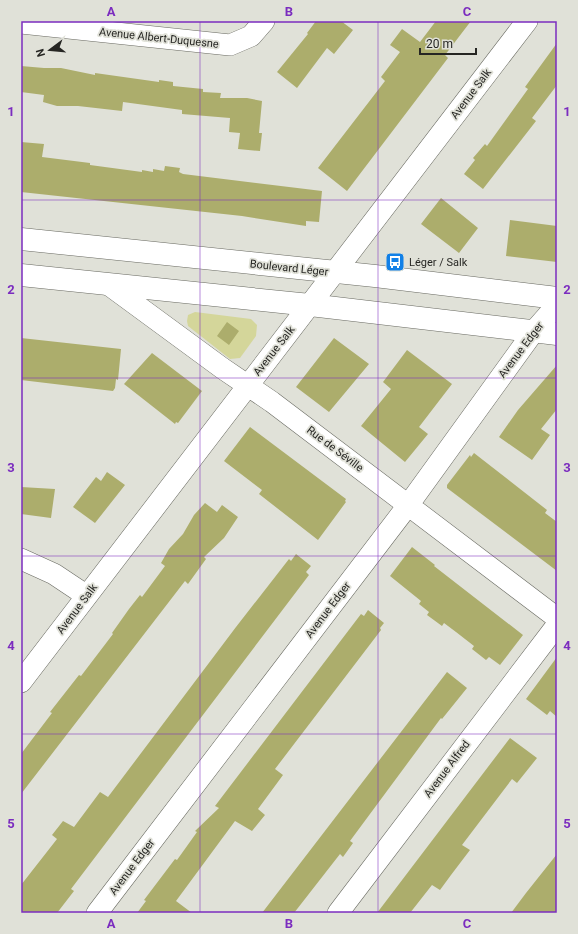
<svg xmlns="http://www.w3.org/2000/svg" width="578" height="934" font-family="Roboto,sans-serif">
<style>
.green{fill:#d4d69a}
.building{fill:#acad6c}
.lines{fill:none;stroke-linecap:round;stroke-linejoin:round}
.minor-casing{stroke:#686961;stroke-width:22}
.secondary-casing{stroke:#686961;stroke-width:23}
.minor{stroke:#fff;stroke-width:21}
.secondary{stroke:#fff;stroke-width:22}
.grid{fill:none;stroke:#7b2cbf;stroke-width:1;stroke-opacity:0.55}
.labels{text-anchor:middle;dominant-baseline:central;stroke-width:3.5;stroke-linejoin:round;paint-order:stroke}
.street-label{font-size:11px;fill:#262623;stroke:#e0e1d8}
.poi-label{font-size:11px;fill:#262623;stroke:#e0e1d8;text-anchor:start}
.neatline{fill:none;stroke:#7b2cbf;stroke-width:1.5}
.grid-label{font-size:13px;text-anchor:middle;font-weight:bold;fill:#7b2cbf}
</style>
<rect width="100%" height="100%" fill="#e0e1d8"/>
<path class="green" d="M195 312 251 319 257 325 256 336 240 358 230 359 188 326 187 321 188 315Z"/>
<path class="building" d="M316 21H341L353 30 334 54 327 48 297 88 277 72 308 34 307 33Z
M436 21H471L445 55 448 58 347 191 318 168 385 81 381 77 400 52 390 45 402 29 420 42Z
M557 43V85L532 118 536 121 483 189 464 174 475 160 473 158 485 144 487 146 528 89 525 87Z
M21 66 44 68H61L95 75V73L159 82V80L173 82V86L203 89V92L221 93 220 98H247L262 101 259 133H262L260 151 238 149 240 133 229 132 230 118 182 114V110L123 102 122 111 78 106H57L43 102 44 95 21 92Z
M21 142 44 144 42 157 90 163V165L142 172V170L153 172V169L164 171 165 166 180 168 179 172 183 174 322 191 319 222 306 221V226L242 216 21 192Z
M441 198 478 228 459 253 421 224Z
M510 220 557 226V262L506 256Z
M227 322 239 331 229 345 217 336Z
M21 338 121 349 118 380 116 379 115 388 113 391 21 380Z
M334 338 369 364 329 412 296 387Z
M407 350 452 384 419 427 428 434 405 462 361 426 391 389 383 382Z
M152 353 202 391 178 423 176 422 175 424 124 384Z
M557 365V409L541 429 550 435 532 460 499 437 518 410Z
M250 427 346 499 345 501 346 502 318 540 259 494 262 490 224 461Z
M474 453 547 510 545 513 557 522V571L447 488V485L470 455 471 457Z
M107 472 125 485 95 523 73 507 96 477 101 481Z
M21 487 55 489 51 518 21 514Z
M205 503 217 512 222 505 238 517 224 538 204 557 206 559 188 584 185 581 21 794V754L52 713 50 712 79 675 81 676 113 634 112 633 129 609 140 595 142 597 165 566 161 563 169 549 183 534 194 515Z
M412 547 435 565 434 566 523 635 500 665 489 657 486 660 472 649 474 646 456 632 444 623 442 626 427 615 429 612 419 604 421 601 390 576Z
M296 554 311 566 306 572 309 575 71 889 74 891 57 913H21V885L57 839 52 835 63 821 74 827 100 792 108 797 236 627 289 559 291 561Z
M368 610 384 623 380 628 381 630 275 769 283 775 258 809 265 815 252 831 235 821 176 901 192 913H137L146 901 144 900 175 859 177 860 197 832 195 831 219 808 215 806 361 614 364 616Z
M557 657V717L550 711 547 715 526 699Z
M447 672 467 688 442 719 441 718 350 841 353 843 343 857 340 854 294 913H262Z
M510 738 537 758 517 783 512 779 462 845 470 850 451 875 440 890 432 885 410 913H377Z
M557 854V913H511L526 893Z"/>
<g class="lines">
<defs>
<path id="minor" d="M21 23 230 45 251 36 264 21
M109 285 222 368 272 402 557 618
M21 559 54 574 87 596
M21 682 527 21
M97 913 409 504 534 331 557 305
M338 913 557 625"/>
<path id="secondary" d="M21 239 375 276 557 298
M21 275 310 305 557 334"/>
</defs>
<use href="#minor" class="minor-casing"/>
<use href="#secondary" class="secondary-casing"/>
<use href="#minor" class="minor"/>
<use href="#secondary" class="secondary"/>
</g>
<path class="grid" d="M200 21V913M378 21V913M21 200H557M21 378H557M21 556H557M21 734H557"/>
<defs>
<symbol id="bus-square" viewBox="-11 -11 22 22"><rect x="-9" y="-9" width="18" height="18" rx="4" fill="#1180e7" stroke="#e0e1d8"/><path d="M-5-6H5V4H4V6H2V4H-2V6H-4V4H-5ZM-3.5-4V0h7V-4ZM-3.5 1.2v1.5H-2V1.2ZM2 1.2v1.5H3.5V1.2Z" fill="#fff"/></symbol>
</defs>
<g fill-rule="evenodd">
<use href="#bus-square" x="384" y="251" width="22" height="22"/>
</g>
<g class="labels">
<g class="street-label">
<text transform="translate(159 38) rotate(6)">Avenue Albert-Duquesne</text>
<text transform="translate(471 94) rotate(-53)">Avenue Salk</text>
<text transform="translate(289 268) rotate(6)">Boulevard Léger</text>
<text transform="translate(521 350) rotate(-53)">Avenue Edger</text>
<text transform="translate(274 351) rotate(-52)">Avenue Salk</text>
<text transform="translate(335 449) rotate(37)">Rue de Séville</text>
<text transform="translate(77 609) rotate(-53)">Avenue Salk</text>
<text transform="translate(328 610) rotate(-53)">Avenue Edger</text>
<text transform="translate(447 769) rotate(-53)">Avenue Alfred</text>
<text transform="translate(132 867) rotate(-53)">Avenue Edger</text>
</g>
<g class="poi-label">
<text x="409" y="262">Léger / Salk</text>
</g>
</g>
<rect width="578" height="934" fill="none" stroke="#e0e1d8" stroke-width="44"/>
<g transform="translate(50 50) rotate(254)" stroke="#e0e1d8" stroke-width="3" paint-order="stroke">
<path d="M0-3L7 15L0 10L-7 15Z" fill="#262623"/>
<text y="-6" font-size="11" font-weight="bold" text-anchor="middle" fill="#262623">N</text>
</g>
<path d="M420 48v6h56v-6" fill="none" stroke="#262623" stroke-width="2"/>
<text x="426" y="48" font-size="12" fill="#262623" stroke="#e0e1d8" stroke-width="3" paint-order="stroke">20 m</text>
<rect x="22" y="22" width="534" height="890" class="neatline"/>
<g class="grid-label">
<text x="111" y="16">A</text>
<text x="289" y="16">B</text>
<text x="467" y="16">C</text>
<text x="11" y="116">1</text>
<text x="567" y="116">1</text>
<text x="11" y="294">2</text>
<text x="567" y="294">2</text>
<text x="11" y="472">3</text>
<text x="567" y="472">3</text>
<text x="11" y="650">4</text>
<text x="567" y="650">4</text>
<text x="11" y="828">5</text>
<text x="567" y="828">5</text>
<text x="111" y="928">A</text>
<text x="289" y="928">B</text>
<text x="467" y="928">C</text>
</g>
</svg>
